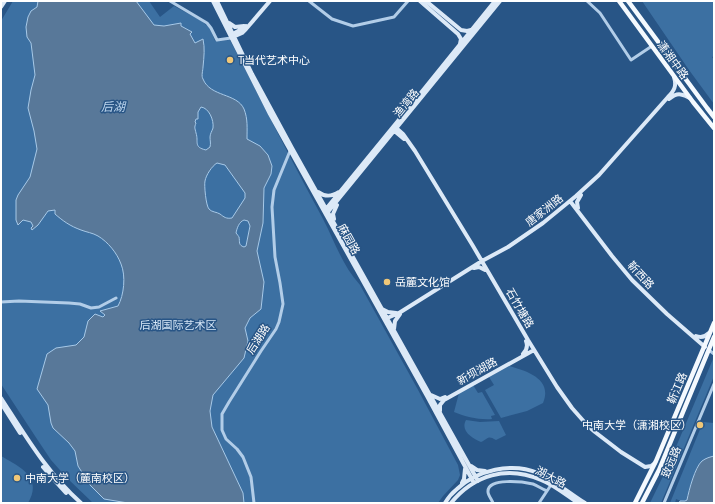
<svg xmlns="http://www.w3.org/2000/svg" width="715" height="504" font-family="Ubuntu,'Noto Sans SC',sans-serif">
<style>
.green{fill:#3c70a2}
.water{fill:#587899;stroke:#a7c9e8;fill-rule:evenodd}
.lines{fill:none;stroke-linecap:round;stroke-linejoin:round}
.street{stroke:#b2cde8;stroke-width:3}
.secondary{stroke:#dce9f7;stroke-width:4}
.primary{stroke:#f4f9fe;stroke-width:4.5}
.poi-dot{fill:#f0c778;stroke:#285586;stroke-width:1.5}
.labels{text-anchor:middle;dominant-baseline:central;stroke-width:3;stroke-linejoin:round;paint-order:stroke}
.poi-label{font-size:11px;fill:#fff;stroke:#285586;text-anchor:start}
.street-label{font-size:11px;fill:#fff;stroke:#285586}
.park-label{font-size:11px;fill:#d6e6f6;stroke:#285586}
.water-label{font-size:12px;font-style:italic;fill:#bed7ef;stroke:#285586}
</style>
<rect width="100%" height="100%" fill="#285586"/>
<path class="green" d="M13 1H149L160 17 174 6 200 20 210 28 215 41 230 40C261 100 291 160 323 219 335 242 342 265 360 285L417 388 458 465 460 475 458 480 443 496 438 503H93L67 478 51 460 35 436 1 384V21Z
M642 1H714V56L712 57 714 60V104L689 70Z
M713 359 714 360V376L661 503H650L668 466Z
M509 366C527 371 553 379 543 403L527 411 501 418 485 390 494 385 489 377Z
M473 385 478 393 482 392 495 415 491 416 492 419C479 420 466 417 454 412L459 393Z
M466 420 480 422 499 421 506 435 496 440C488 435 489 438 481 442 472 438 460 431 466 420Z
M703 422 714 423V456C710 457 703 460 700 463 695 468 688 492 687 500 684 502 680 501 676 499L675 503H670Z
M1 456C20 467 43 477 28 503H1Z"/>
<path class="water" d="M38 1H136L154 25 164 26 181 23V26L192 32 190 34 195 43 203 39C205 48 204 57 203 67 203 70 201 76 203 79 210 97 237 93 244 109 248 119 247 128 247 139L260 146 268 155 272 166 271 174 264 188 263 223 257 251 264 282 261 309 250 318 245 328 248 341 244 358 213 395 210 411 212 427 243 493 244 503H128L104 499 90 485 78 466 75 451 69 443 53 428 51 423 48 405 37 389 47 354 56 348 76 345 84 337 88 321 95 314 103 317 105 315 100 311 118 306C124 295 126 276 121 264 117 253 108 242 98 236 93 233 86 232 81 230 70 226 63 221 55 214V210L48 211 38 225 32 230 31 228 33 226 31 222 23 220 18 225 16 220V200L18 195 30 177 37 149 34 131 28 108 31 90 35 75 31 43 27 37 26 27 28 17 31 11 37 7ZM201 107C209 108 214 120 213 128 212 131 210 134 210 137 210 141 211 143 210 147L206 150C193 147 199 142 196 133 195 128 194 128 196 123L195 122 196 119H198V112ZM217 163 225 165 245 193V198L232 218C226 219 224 217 220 214 217 212 211 212 209 209 206 206 204 185 205 181 206 175 212 166 217 163ZM244 220 248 221 250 226 246 246 244 247C238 245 240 242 239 237 239 237 237 234 236 233 237 228 239 222 244 220Z
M714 456V503H679L680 501H685L687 500C689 490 695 467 702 461 706 458 710 457 714 456Z"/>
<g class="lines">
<path class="street" d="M170 1 207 23 211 28 217 40 231 38
M309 1 332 19 353 26 394 17 408 1
M587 1 600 13 631 60 652 46
M1 302 19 301 69 303 80 304 91 308 99 307 116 298
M709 350 714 354
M254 503 251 477 243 457 237 449 226 439 222 430V414L229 402 261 351 276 329 279 322 283 304 280 283 275 257 272 207 274 190 290 151 291 149
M493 503C492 500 488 495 488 492 487 477 524 482 533 484 538 486 542 489 547 491
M539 503 551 485
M664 503 714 384"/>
<path class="secondary" d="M213 1 270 114 427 396 474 483
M217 1 252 74 292 148 478 481
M420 1 458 34 461 39 460 44
M426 1 461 30 467 31 471 30
M1 7 5 1
M229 23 235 27 244 26
M231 35 240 30 246 26
M233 37 242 33 246 29 270 1
M669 99C678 92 681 94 690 98
M394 126 403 134 415 151 473 246 528 340 557 387 572 408 587 425 595 432 621 452 645 467 651 466 655 463
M392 129 404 139
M318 192C325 197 331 197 339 192
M570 201 612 256 632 280 667 314 705 347
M578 208 577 202 581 195
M326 209 420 94 495 1
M327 213 500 1
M334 219 333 214 337 205
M474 268 479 267 485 270
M382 309 388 312 396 313
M385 319 399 313 482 261 508 247 543 223 576 196 599 175 668 97C674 91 677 86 674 77
M394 329 395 321 400 314
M696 336C701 338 705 337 709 333
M523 354C527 350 528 346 526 341
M431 395 440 399 445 397
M1 398C25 435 47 473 81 503
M1 403 20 433
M440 411V405L444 400 534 350
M471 466 477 470 485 471
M43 467 56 482 66 493
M462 483 464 479 465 469
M445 503C448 498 452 493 457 489 477 470 512 462 538 473 554 480 569 493 585 503
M451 503C474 475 507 465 541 480 554 485 566 495 578 503"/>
<path class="primary" d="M619 1 693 102 714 128
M628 1 707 108 714 117
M635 503 656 461 714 323
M642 503 659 470 714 337"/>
</g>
<g class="poi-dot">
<circle cx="230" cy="60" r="4"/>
<circle cx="387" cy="282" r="4"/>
<circle cx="700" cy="425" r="4"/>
<circle cx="17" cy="478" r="4"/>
</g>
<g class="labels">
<g class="poi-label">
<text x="238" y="60">T当代艺术中心</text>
<text x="395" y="282">岳麓文化馆</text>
<text x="692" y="425" text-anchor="end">中南大学（潇湘校区）</text>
<text x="25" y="478">中南大学（麓南校区）</text>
</g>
<g class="street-label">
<text transform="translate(673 60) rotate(54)">潇湘中路</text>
<text transform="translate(406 103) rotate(-51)">渔湾路</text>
<text transform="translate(544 210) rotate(-38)">唐家洲路</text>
<text transform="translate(349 239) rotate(61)">麻园路</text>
<text transform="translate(641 275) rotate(47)">靳西路</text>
<text transform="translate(520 308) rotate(60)">石竹塘路</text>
<text transform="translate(258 339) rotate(-57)">后湖路</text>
<text transform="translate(477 371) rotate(-29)">新坝湖路</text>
<text transform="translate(677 388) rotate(-67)">靳江路</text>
<text transform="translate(671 462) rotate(-67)">致远路</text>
<text transform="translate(551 477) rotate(27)">湖大路</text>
</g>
<g class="park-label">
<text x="178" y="325">后湖国际艺术区</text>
</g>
<g class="water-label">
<text x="113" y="106">后湖</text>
</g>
</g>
<rect width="715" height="504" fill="none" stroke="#ffffff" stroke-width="4"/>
</svg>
